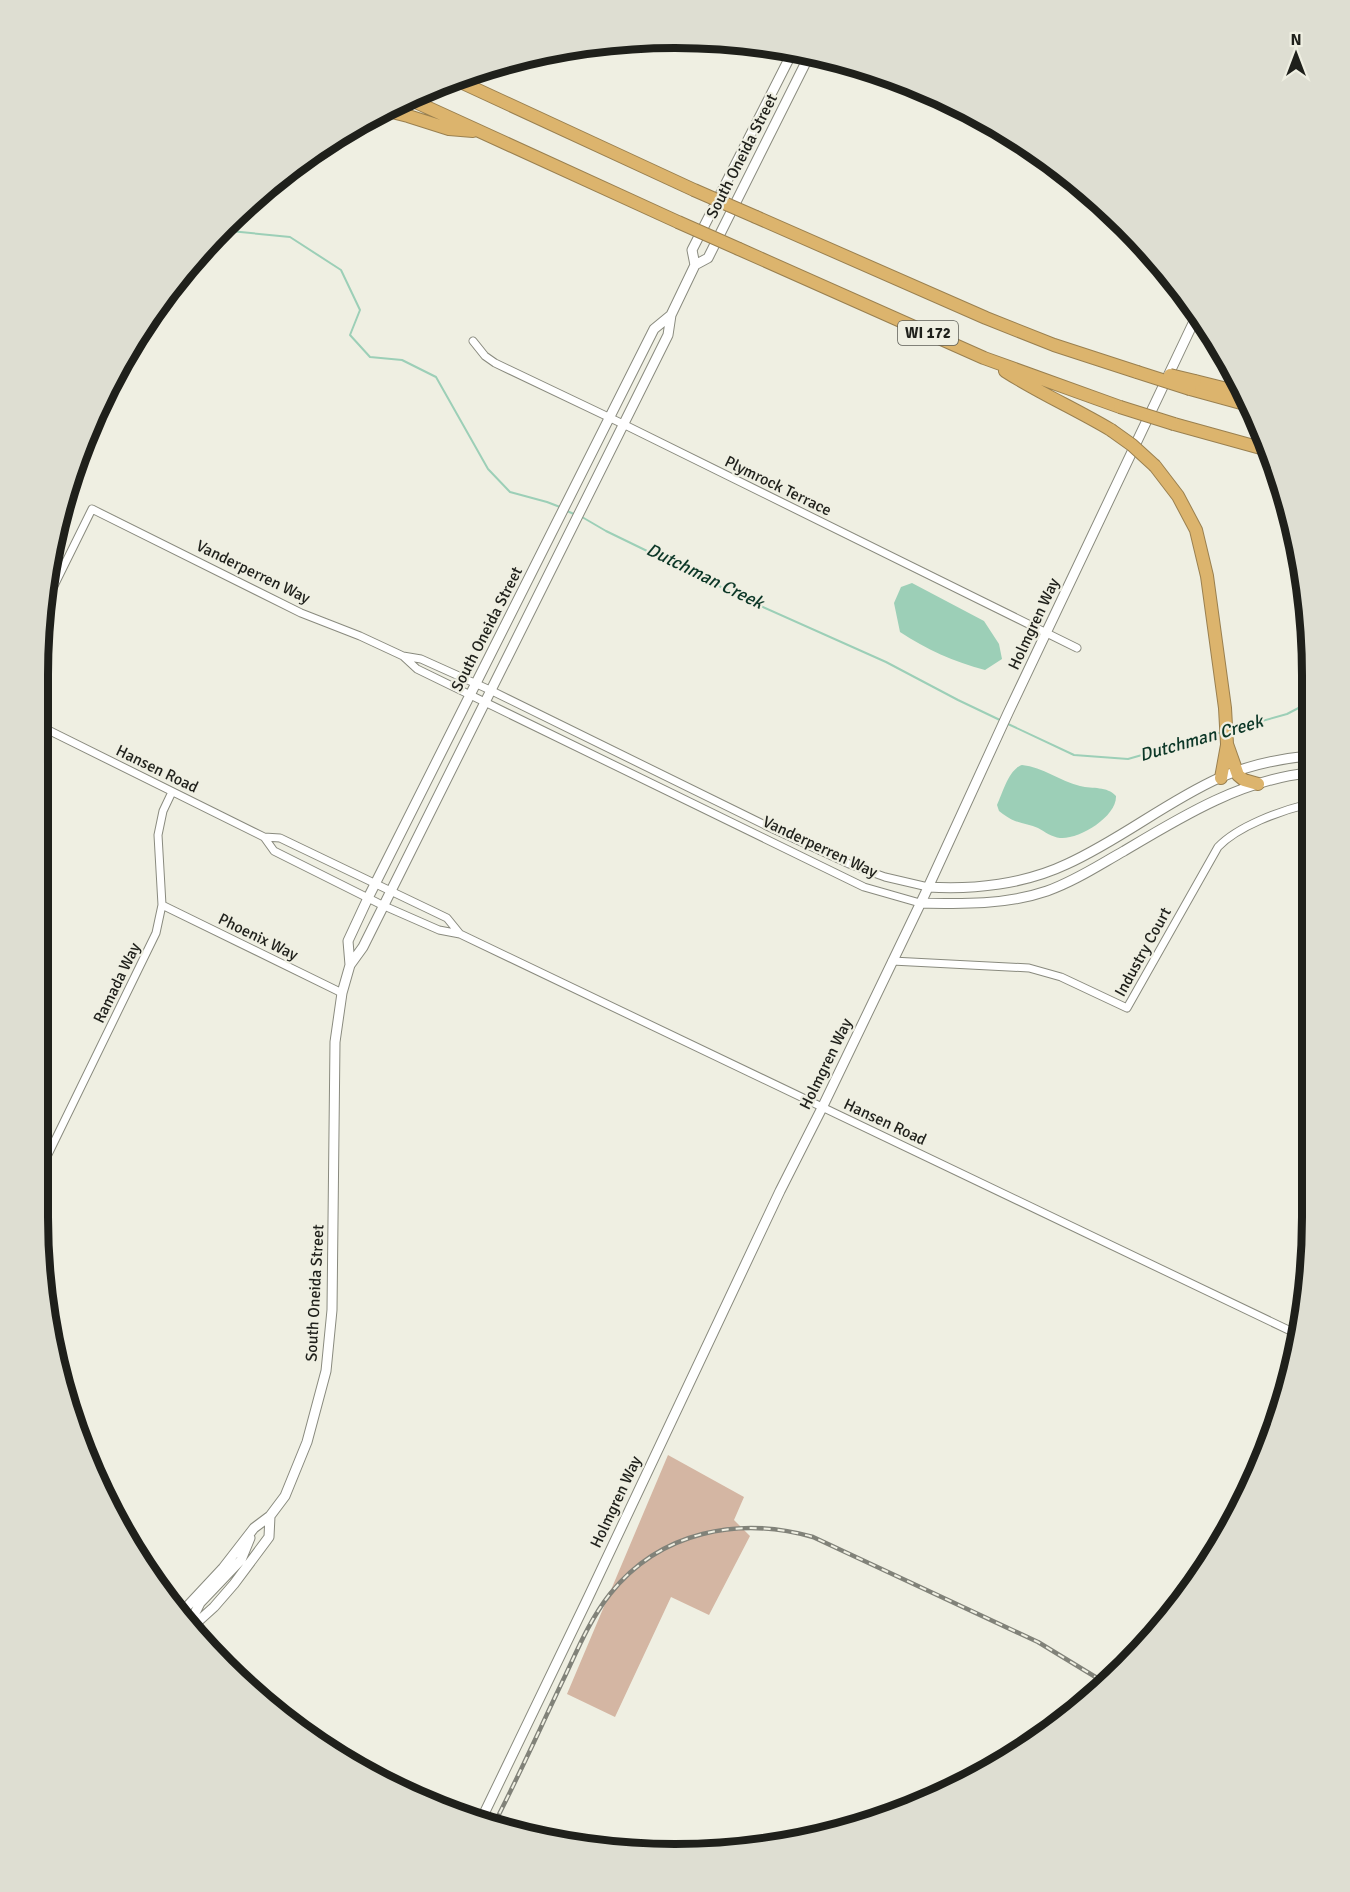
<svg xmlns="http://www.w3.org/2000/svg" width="1350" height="1892" font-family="Signika,sans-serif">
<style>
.green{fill:#d4b6a3}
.water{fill:#9ccfb7}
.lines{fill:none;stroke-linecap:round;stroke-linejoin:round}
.stream{stroke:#9ccfb7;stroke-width:2}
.street-casing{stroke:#898a7e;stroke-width:9}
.secondary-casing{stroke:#898a7e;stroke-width:11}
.highway-casing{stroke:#9a8050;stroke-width:14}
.street{stroke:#fff;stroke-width:7}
.secondary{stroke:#fff;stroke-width:9}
.highway{stroke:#dcb46d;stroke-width:12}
.rail-casing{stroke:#818279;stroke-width:4.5}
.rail{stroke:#efefe2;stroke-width:2;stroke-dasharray:7;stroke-linecap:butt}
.highway-bridge-casing{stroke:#9a8050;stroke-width:14;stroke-linecap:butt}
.highway-bridge{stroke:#dcb46d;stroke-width:12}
.labels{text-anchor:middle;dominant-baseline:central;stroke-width:4.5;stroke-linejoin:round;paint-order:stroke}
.shield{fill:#efefe2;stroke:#5d5e57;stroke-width:1.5}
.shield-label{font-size:15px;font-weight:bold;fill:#1f201b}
.street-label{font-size:16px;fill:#1f201b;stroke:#efefe2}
.water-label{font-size:18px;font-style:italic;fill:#0c3727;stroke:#efefe2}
.rim{fill:none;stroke:#1f201b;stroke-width:8}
</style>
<rect width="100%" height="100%" fill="#efefe2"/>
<path class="green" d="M668 1455 744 1497 734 1520 750 1536 709 1615 671 1597 615 1717 567 1694Z"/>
<path class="water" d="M912 583 984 621 999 644 1002 659 985 670C954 662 926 649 900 632L894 603 901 587Z
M1022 765C1043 767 1060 781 1080 786 1093 789 1107 786 1116 796 1117 817 1078 840 1060 838 1052 837 1045 832 1038 828 1031 825 1023 824 1015 821 1010 819 1004 815 999 811L997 805C1003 792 1009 769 1022 765Z"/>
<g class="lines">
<path class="stream" d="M220 230 290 237 341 270 360 310 350 335 370 357 402 360 436 377 488 469 510 492 547 502 560 507
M565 510 576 515
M582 517 606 531 754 603 886 662 958 700 1002 721
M1008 724 1074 755 1128 759 1222 732
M1230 730 1287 714 1308 703"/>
<defs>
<path id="street" d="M473 341 485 356 495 363 623 424 1077 648
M45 604 92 509 301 613 360 636 403 656 421 659 490 690 775 830 849 864 885 877 928 887
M404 657 417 669 864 887 920 903
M38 725 264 837 280 838 447 918 460 934
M264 837 274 851 382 905 439 930 460 934 1299 1335
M162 905 342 993
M892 961 1029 968 1061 977 1127 1008 1218 847C1238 826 1280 811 1308 804
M38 1175 156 933 162 905 158 835 163 811 172 792"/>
<path id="secondary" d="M695 265 692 250 793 51
M928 887C974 890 1025 884 1067 864 1120 840 1166 802 1219 778 1246 766 1278 759 1308 756
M920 903C963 904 1006 905 1047 891 1075 881 1099 865 1124 851 1181 817 1241 780 1308 773
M350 965 363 947 668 335 671 315 695 265 708 258 810 54
M181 1613 223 1568 254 1528 270 1516 285 1496 307 1442 326 1371 332 1310 335 1042 342 993 350 965 348 941 368 898 654 329 671 315
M190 1623 200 1603 241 1560 250 1538
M193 1626 214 1607 234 1584 269 1537 270 1516
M480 1822 588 1598 780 1191 822 1108 925 894 1008 713 1196 317"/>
<path id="highway" d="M454 79 694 190
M409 99 678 222
M384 110 408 116 449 129 473 131
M756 217 986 318 1054 345 1137 372
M739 249 984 358 1120 407
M1005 371C1039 393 1076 409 1111 430
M1195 381 1247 394
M1190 389 1252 406
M1174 424 1268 450
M1155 466 1178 496 1196 530 1207 576 1225 708 1227 744 1238 775 1244 780 1258 784
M1221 778 1227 745"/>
</defs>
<use href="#street" class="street-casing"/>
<use href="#secondary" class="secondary-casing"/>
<use href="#highway" class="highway-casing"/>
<use href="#street" class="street"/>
<use href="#secondary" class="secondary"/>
<use href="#highway" class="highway"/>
<defs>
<path id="rail" d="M493 1826C519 1776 542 1724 566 1674 579 1646 591 1618 610 1594 660 1531 739 1516 813 1537L1038 1642 1107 1684"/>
</defs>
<use href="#rail" class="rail-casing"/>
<use href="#rail" class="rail"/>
<defs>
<path id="highway-bridge" d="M694 190 756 217
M678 222 739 249
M1137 372 1190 389
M1170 375 1195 381
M1120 407 1174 424
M1111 430 1132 445 1155 466"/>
</defs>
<use href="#highway-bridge" class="highway-bridge-casing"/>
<use href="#highway-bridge" class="highway-bridge"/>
</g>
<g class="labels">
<rect class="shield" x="898" y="321" width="60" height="24" rx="4.5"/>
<g class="shield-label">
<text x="928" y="333">WI 172</text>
</g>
<g class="street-label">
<text transform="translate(742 156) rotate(-63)">South Oneida Street</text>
<text transform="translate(778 486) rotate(26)">Plymrock Terrace</text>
<text transform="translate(253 572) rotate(26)">Vanderperren Way</text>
<text transform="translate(1034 624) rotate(-65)">Holmgren Way</text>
<text transform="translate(487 629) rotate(-63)">South Oneida Street</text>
<text transform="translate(157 769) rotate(26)">Hansen Road</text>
<text transform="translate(820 847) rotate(25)">Vanderperren Way</text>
<text transform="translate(258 937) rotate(26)">Phoenix Way</text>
<text transform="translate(1143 952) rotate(-61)">Industry Court</text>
<text transform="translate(117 983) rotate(-64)">Ramada Way</text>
<text transform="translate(826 1064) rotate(-64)">Holmgren Way</text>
<text transform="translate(885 1122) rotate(25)">Hansen Road</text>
<text transform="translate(315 1293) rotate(-87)">South Oneida Street</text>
<text transform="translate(616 1502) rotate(-65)">Holmgren Way</text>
</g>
<g class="water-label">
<text transform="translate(705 576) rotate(26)">Dutchman Creek</text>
<text transform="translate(1201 738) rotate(-16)">Dutchman Creek</text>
</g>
</g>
<path d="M0 0H1350V1892H0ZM675 48H675A627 627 0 0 1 1302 675V1217A627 627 0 0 1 675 1844H675A627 627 0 0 1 48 1217V675A627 627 0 0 1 675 48Z" fill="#deded2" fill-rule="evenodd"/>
<path class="rim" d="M675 48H675A627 627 0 0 1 1302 675V1217A627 627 0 0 1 675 1844H675A627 627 0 0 1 48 1217V675A627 627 0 0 1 675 48Z"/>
<g transform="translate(1296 54)" stroke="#efefe2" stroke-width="4.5" paint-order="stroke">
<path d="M0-4.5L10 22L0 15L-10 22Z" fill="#1f201b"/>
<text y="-9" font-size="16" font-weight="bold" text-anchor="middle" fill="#1f201b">N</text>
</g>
</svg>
